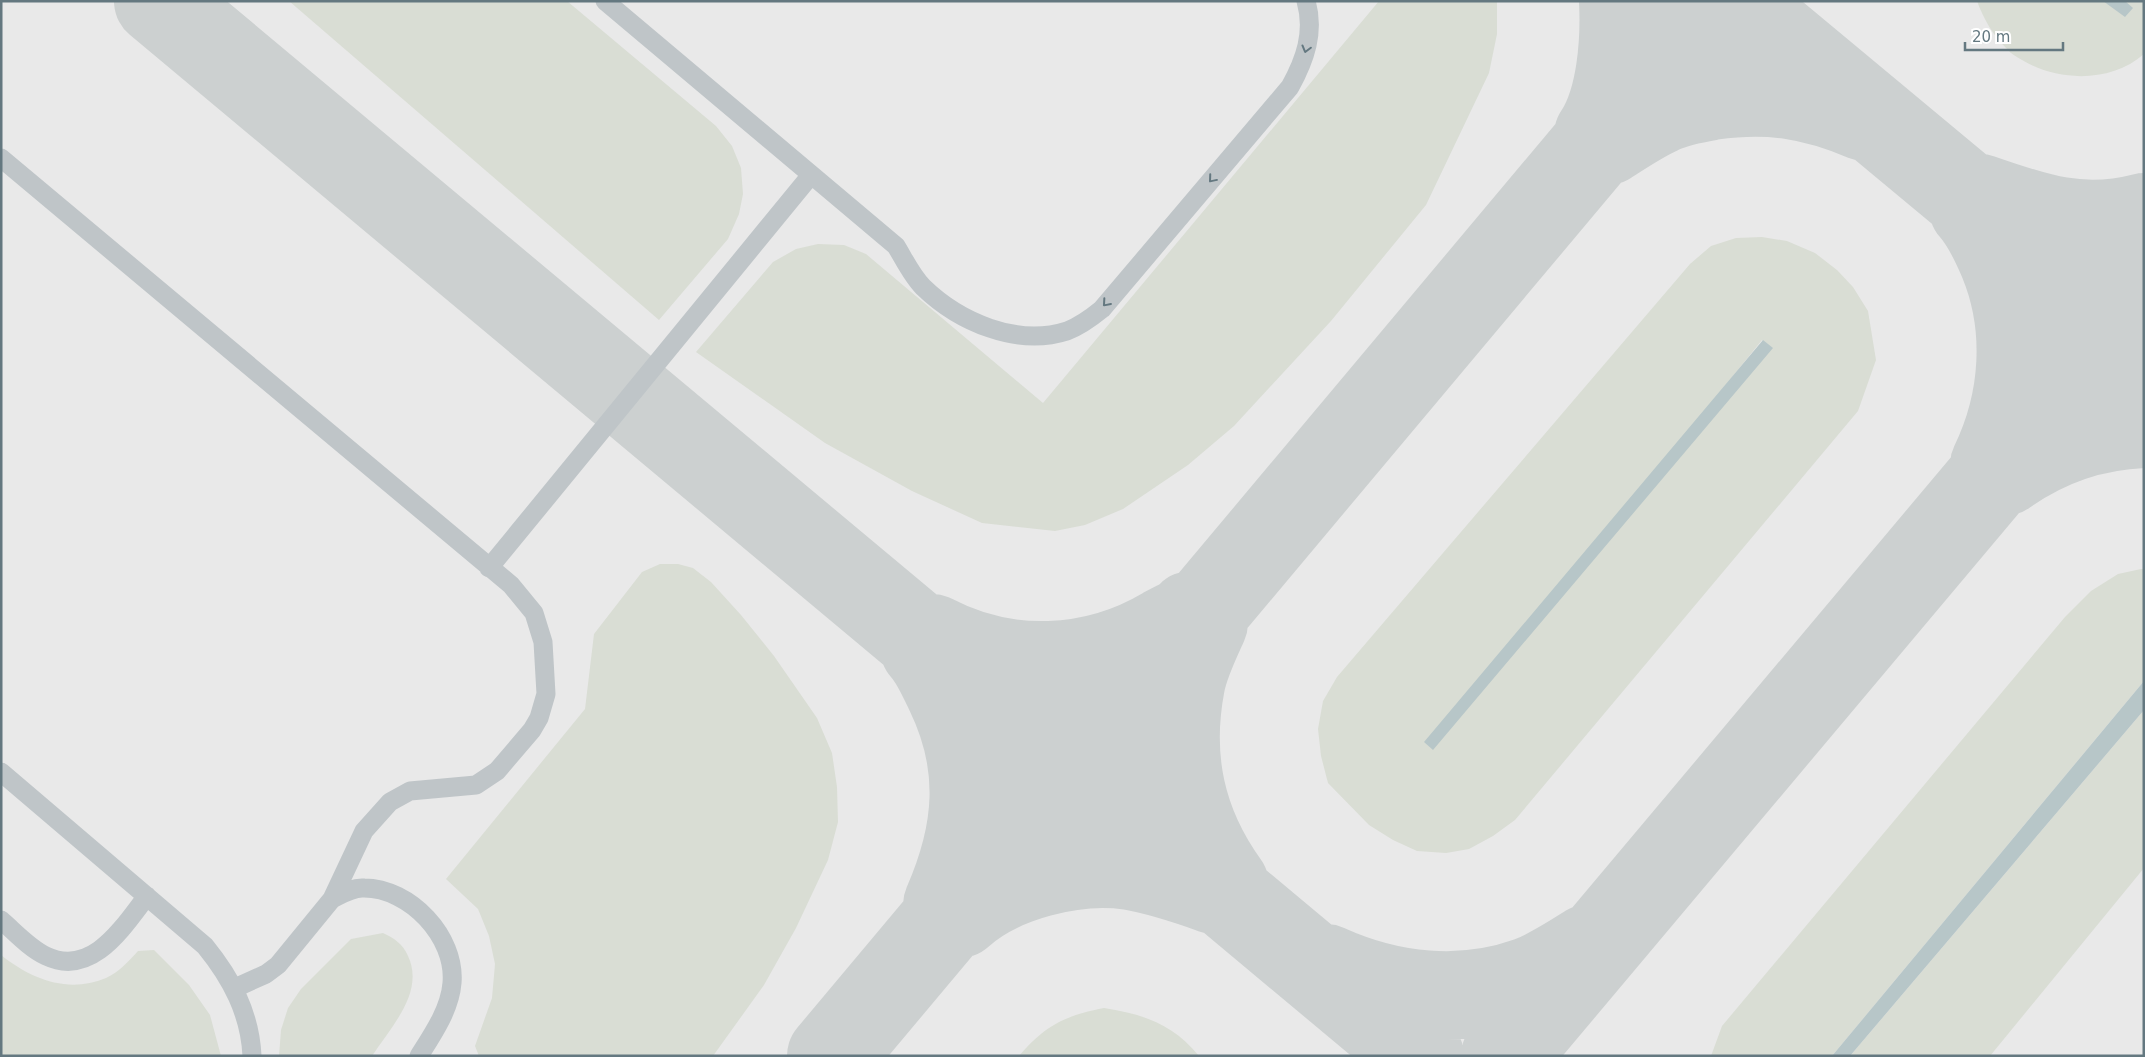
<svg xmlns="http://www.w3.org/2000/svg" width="2145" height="1057" font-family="'DejaVu Sans',sans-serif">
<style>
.built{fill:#e9e9e9}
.green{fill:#d9ddd4;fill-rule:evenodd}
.water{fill:#b7c6c8}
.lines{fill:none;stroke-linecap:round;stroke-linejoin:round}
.taxiway{stroke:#ccd0d0;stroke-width:88}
.lane{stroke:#bfc5c8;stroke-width:19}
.oneway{stroke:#647880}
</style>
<rect width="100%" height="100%" fill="#f8f8f5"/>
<path class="built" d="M1 1H2144V1056H1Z"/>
<path class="green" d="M289 1H567L716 126 732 146 741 168 743 194 739 214 728 239 659 320Z
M1379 1 1497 2V34L1489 73 1426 205 1331 321 1234 426 1188 465 1123 509 1085 525 1055 531 982 523 912 491 825 443 696 352 773 262 796 249 818 244 844 245 866 254 1043 403Z
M1977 1H2144V54C2111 83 2058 82 2022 60 2017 57 2011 54 2007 49 1993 35 1984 20 1977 1Z
M1762 237 1787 241 1815 253 1837 270 1853 287 1868 311 1876 360 1858 411 1515 820 1493 836 1469 849 1446 853 1417 851 1393 840 1369 825 1328 783 1321 756 1318 729 1323 701 1337 677 1690 264 1711 246 1736 238ZM1762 340 1772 348 1432 749Z
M660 564H678L693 568 711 582 741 615 774 656 817 718 832 753 837 787 838 822 828 860 796 928 764 985 713 1056H479L475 1046 492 998 495 964 489 936 478 909 446 879 585 709 594 634 642 572Z
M2141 569H2144V681L1832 1056H1711L1722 1026 2065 617 2091 591 2118 574Z
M2144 710V868L1990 1056H1850Z
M383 933C394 938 403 944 408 956 425 992 391 1027 372 1056H279L281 1030 288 1008 301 989 351 939Z
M154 950 189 985 210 1015 221 1056H1V955C31 979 68 994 106 978 119 972 129 961 138 951Z
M1104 1008C1143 1014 1173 1024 1199 1056H1019C1046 1025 1064 1016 1104 1008Z"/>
<path class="water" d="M2103 1H2125L2133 8 2125 17Z
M1763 340 1773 348 1433 750 1424 742Z
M2144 681V710L1850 1056H1832Z"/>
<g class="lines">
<path class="taxiway" d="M158 1 1420 1056
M1733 1 2144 343
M1598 135C1621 100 1625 42 1623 1
M1607 141C1624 130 1642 118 1660 110 1676 102 1695 99 1712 96 1770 88 1812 95 1865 117
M1980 198C2037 218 2082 233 2144 217
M1973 208C1986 223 1995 242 2003 261 2030 327 2025 401 1994 465
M2004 472C2046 442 2092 426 2144 424
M1204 623C1195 643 1185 663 1181 684 1167 758 1181 824 1225 885
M932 638C1006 677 1094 673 1165 631 1174 626 1184 622 1191 615
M924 648C935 660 942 677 949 691 985 765 979 832 947 905
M959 914C1000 877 1075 858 1130 866 1159 871 1186 880 1214 890
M1326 968C1390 997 1462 1005 1529 981 1550 973 1570 960 1589 948
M831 1056 1716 1
M1505 1056 2144 296"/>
<path class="lane" d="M605 1 896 246C904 259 912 276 923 287 959 322 1017 347 1067 331 1080 326 1091 318 1102 309L1290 87C1305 60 1315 32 1306 1
M1 158 511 585 534 613 543 642 546 694 539 718 532 730 497 771 476 785 410 791 390 802 364 831 332 899 278 965 266 974 235 988
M489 568 811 175
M1 772 205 946C231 978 250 1013 252 1056
M332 899C342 894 353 887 364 888 410 888 456 937 452 983 450 1009 433 1034 419 1056
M1 920C15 932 29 948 46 956 92 978 123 927 147 896"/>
</g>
<defs><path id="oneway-chevron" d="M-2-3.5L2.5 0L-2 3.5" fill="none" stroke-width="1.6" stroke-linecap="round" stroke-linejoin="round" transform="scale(1.25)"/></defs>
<g class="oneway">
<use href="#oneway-chevron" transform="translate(1306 49) rotate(105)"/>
<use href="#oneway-chevron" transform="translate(1212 179) rotate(130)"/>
<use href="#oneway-chevron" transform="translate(1106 303) rotate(131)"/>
</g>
<rect width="2145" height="1057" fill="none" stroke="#647880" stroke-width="5"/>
<path d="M1965 42v8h98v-8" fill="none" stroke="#647880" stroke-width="2.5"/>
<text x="1972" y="42" font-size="15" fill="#647880" stroke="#ffffff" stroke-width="4" paint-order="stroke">20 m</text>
</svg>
